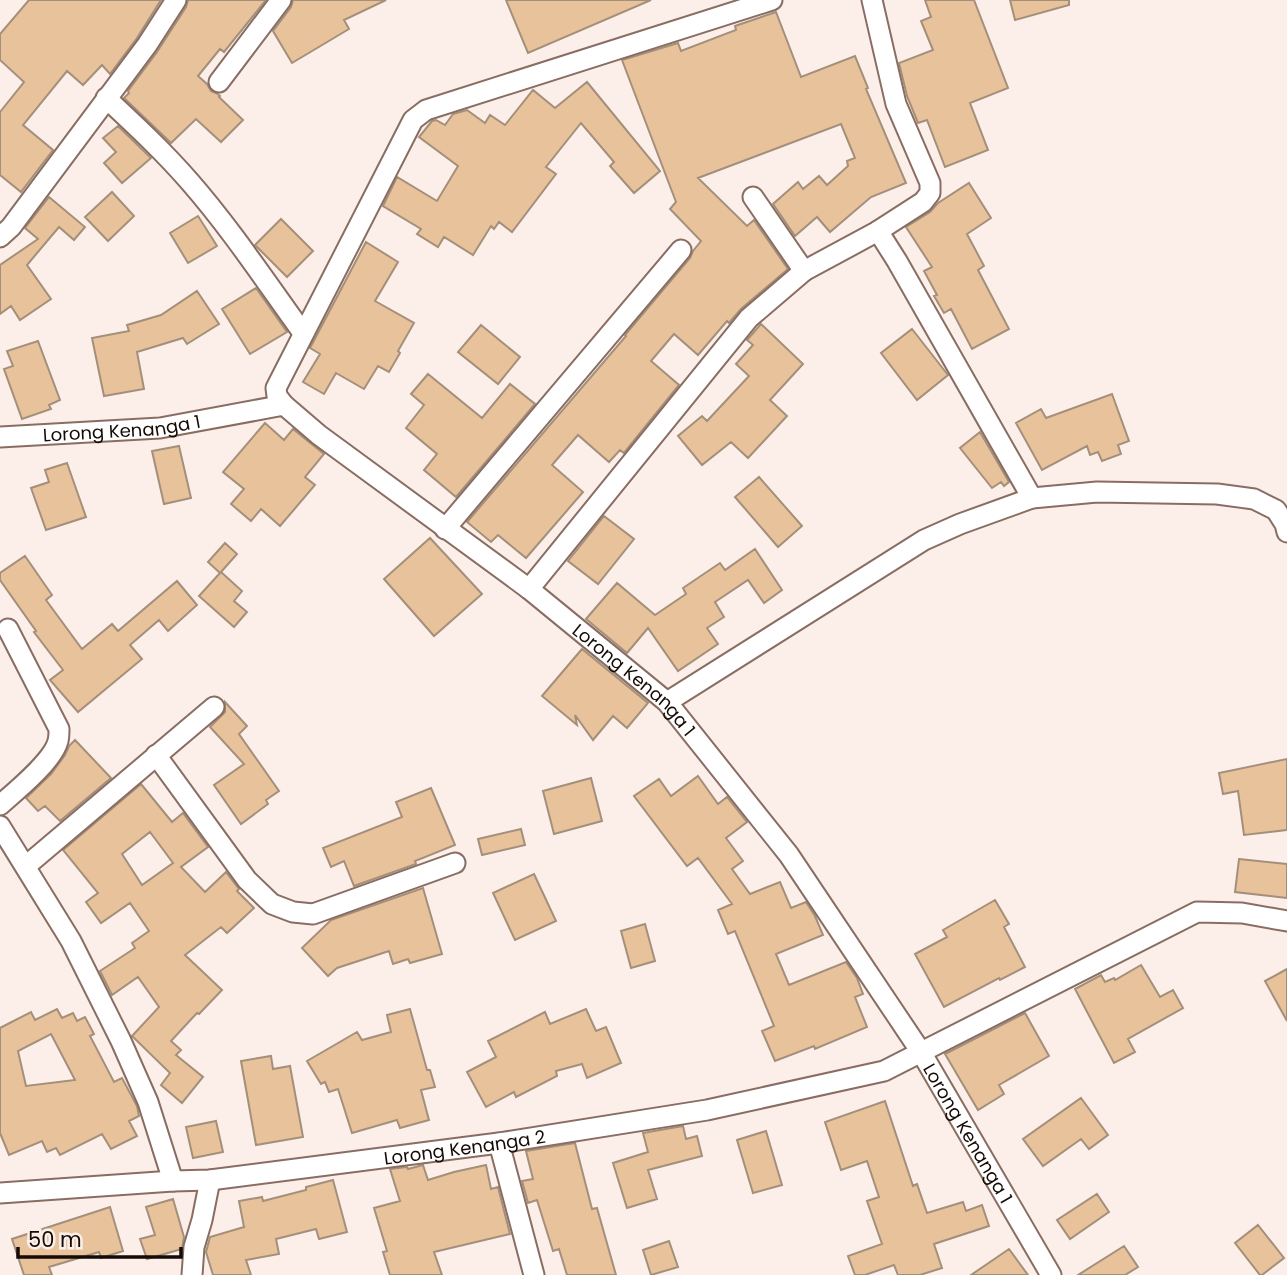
<svg xmlns="http://www.w3.org/2000/svg" width="1287" height="1275" font-family="Poppins,sans-serif">
<style>
.building{fill:#e8c29b;stroke:#a48f7a;stroke-width:2;fill-rule:evenodd}
.lines{fill:none;stroke-linecap:round;stroke-linejoin:round}
.minor-casing{stroke:#896d62;stroke-width:23}
.minor{stroke:#fff;stroke-width:19}
.labels{text-anchor:middle;dominant-baseline:central;stroke-width:5;stroke-linejoin:round;paint-order:stroke}
.street-label{font-size:18px;fill:#140a06;stroke:#fcefea}
</style>
<rect width="100%" height="100%" fill="#fcefea"/>
<path class="building" d="M29 0H161L137 38 110 74 102 65 83 85 67 71 23 125 53 150 21 192 0 175V112L24 82 0 60V34Z
M188 0H266L224 52 220 49 198 76 207 84 211 91 218 94 220 96 219 97 243 120 221 142 196 119 171 143 124 98 129 93 128 91 157 52 186 7Z
M293 0H386L344 20 349 29 292 63 273 31 291 7Z
M506 0H651L528 53Z
M925 0H974L1008 88 970 103 988 150 945 167 927 120 918 123 907 96 899 63 933 50 921 21 931 17Z
M1010 0H1069V5L1015 20Z
M776 12 801 77 855 56 868 88 866 89 906 183 871 197 830 232 817 217 795 236 773 204 798 182 803 189 819 176 827 185 848 166 847 161 855 158 841 124 698 178 747 226 754 220 788 269 741 309 729 323 727 321 698 355 674 334 651 361 679 385 624 453 620 450 609 462 578 435 552 465 583 492 526 558 498 535 491 542 467 522 626 336 625 335 690 258 693 251 701 241 670 209 676 202 622 60 678 43 681 51 736 30 735 26Z
M587 82 660 171 634 193 610 166 614 162 581 123 546 167 556 174 512 232 499 222 494 229 491 226 473 255 444 237 438 247 417 234 421 229 383 206 397 177 437 201 458 166 419 137 432 121 436 120 445 125 453 114 467 110 485 123 490 115 505 125 533 90 555 108Z
M118 126 151 158 122 183 104 163 116 152 103 138Z
M969 183 991 218 967 234 984 266 978 270 1009 329 972 349 951 309 944 313 934 296 937 295 924 271 932 267 906 227 930 212 938 203Z
M112 192 134 216 108 241 85 217Z
M49 197 85 227 74 240 59 227 27 265 51 299 20 320 11 306 0 314V265L38 239 25 228Z
M198 216 217 246 188 263 170 233Z
M281 219 313 251 287 277 255 245Z
M366 242 398 262 375 301 414 323 398 351 400 353 389 372 378 366 364 389 336 373 324 394 303 382 320 354 310 348Z
M256 288 287 332 250 354 222 309Z
M197 291 219 324 187 344 183 338 137 352 144 389 104 396 92 338 129 331 127 325 161 315Z
M761 324 803 364 770 400 787 416 748 458 731 442 702 465 678 436 702 416 707 421 749 376 736 364 753 345 747 340Z
M481 325 520 357 498 384 458 352Z
M912 329 948 375 917 400 881 353Z
M38 341 60 400 49 405 51 409 22 419 4 369 13 366 7 351Z
M428 374 482 418 510 384 535 404 456 497 424 470 437 454 406 428 424 405 411 394Z
M1112 394 1129 441 1118 445 1121 454 1102 461 1098 452 1090 455 1087 446 1042 470 1016 423 1041 409 1046 418Z
M265 423 284 440 293 429 324 454 305 477 315 485 280 526 261 509 251 521 231 504 244 489 223 472Z
M980 432 1009 482 1004 486 1001 482 992 488 960 448Z
M179 446 191 498 164 504 152 451Z
M67 463 86 517 46 530 31 488 49 482 45 470Z
M759 477 802 526 778 547 735 497Z
M604 516 634 539 598 584 568 561Z
M430 538 482 594 434 636 384 579Z
M225 543 237 554 221 572 242 591 234 601 247 612 234 627 199 596 220 573 208 562Z
M755 549 782 590 764 603 748 580 715 602 724 617 707 628 718 644 678 671 648 628 627 653 586 619 617 583 655 615 686 594 683 588 720 563 725 570Z
M25 556 52 595 46 600 82 649 112 624 118 631 177 581 197 605 168 631 159 620 130 645 142 659 78 712 50 680 63 670 34 632 36 631 0 580V573Z
M582 649 648 703 627 728 613 716 593 740 575 715 577 725 542 696Z
M225 702 247 726 239 734 279 791 266 800 268 804 241 824 214 785 244 764 210 727 225 712Z
M75 740 111 778 60 821 45 806 38 811 26 798 51 774 65 755 69 746Z
M1287 759V830L1244 835 1238 791 1223 794 1219 773Z
M698 776 718 804 727 797 747 822 726 838 743 861 732 869 750 894 780 882 791 908 806 902 815 916 823 935 776 954 789 985 846 962 857 978 863 994 855 997 867 1027 815 1049 814 1046 775 1061 762 1031 774 1026 735 931 728 934 718 910 732 904 698 858 687 866 634 796 659 779 671 796Z
M591 778 602 821 554 834 543 791Z
M141 784 172 822 183 813 208 847 181 867 205 892 226 872 239 889 237 891 254 908 227 933 221 927 185 955 222 990 199 1014 197 1013 171 1041 181 1050 176 1055 203 1077 182 1103 161 1085 170 1073 132 1036 159 1007 138 977 112 995 100 971 135 948 132 943 149 931 130 903 101 923 86 902 98 893 63 850ZM150 832 173 863 142 885 122 854Z
M431 788 455 845 415 861 416 864 354 886 344 861 331 867 323 848 402 817 396 802Z
M521 829 525 845 482 855 478 839Z
M1239 859 1287 864V898L1235 892Z
M534 874 556 921 515 940 493 893Z
M423 888 442 954 410 963 408 959 393 964 389 951 337 968 328 976 302 948 331 920Z
M995 900 1009 924 1004 927 1025 967 1000 980 999 978 944 1007 915 954 947 937 943 930Z
M645 924 655 961 631 968 621 931Z
M1141 965 1160 997 1173 990 1183 1008 1128 1039 1135 1052 1114 1063 1075 989 1101 975 1105 982 1114 978 1115 980Z
M1287 969V1021L1265 981Z
M57 1009 62 1018 73 1013 77 1021 85 1017 94 1034 90 1036 114 1082 122 1078 137 1106 139 1116 129 1121 137 1136 111 1149 102 1134 60 1155 56 1148 47 1152 42 1141 9 1155 0 1133V1028L31 1012 35 1020ZM51 1034 75 1080 26 1086 18 1051Z
M410 1009 427 1070H430L435 1087 421 1090 429 1120 400 1128 397 1120 352 1133 338 1089 329 1092 325 1082 321 1084 307 1061 357 1032 362 1040 391 1032 387 1015Z
M586 1009 596 1031 606 1027 621 1063 587 1078 582 1064 556 1071 557 1076 516 1097 514 1092 486 1107 467 1072 496 1057 488 1041 545 1012 550 1024Z
M1025 1013 1049 1056 999 1085 1004 1094 978 1110 945 1054Z
M271 1056 273 1069 290 1066 303 1137 256 1145 241 1061Z
M1081 1098 1108 1135 1089 1149 1081 1139 1043 1166 1023 1139Z
M885 1101 913 1186 917 1184 927 1213 963 1202 966 1211 982 1205 989 1226 934 1244 942 1268 920 1275H898L894 1265 865 1275H855L848 1256 882 1244 867 1201 879 1197 867 1161 841 1170 825 1122Z
M216 1121 223 1152 193 1158 186 1127Z
M683 1126 686 1139 697 1136 702 1156 648 1170 657 1199 627 1208 613 1163 648 1152 643 1133Z
M766 1131 782 1185 753 1193 737 1140Z
M575 1143 592 1209 597 1208 616 1275H567L559 1249 553 1251 537 1200 528 1203 522 1181 533 1179 526 1151Z
M423 1165 428 1180 454 1172 486 1165 491 1189 498 1187 510 1234 434 1252 442 1275H390L383 1252 387 1251 374 1208 400 1201 390 1169 407 1167 408 1169Z
M333 1180 347 1232 319 1239 316 1229 276 1239 279 1254 246 1260 251 1275H213L206 1252 210 1237 244 1227 239 1201 262 1197 263 1201 306 1190V1187Z
M1097 1194 1109 1212 1070 1239 1057 1220Z
M173 1199 184 1237 182 1249 147 1259 140 1239 155 1235 146 1207Z
M110 1207 123 1251 101 1258 99 1252 49 1267 52 1275H24L12 1239Z
M1258 1225 1284 1258 1262 1275H1260L1235 1243Z
M669 1241 678 1267 651 1275 643 1250Z
M1124 1246 1138 1267 1125 1275H1078Z
M1009 1249 1028 1275H971Z"/>
<g class="lines">
<defs>
<g id="minor">
<path d="M872 0 896 104 930 183V193L923 202 878 231"/>
<path d="M219 82 281 0"/>
<path d="M106 98C135 125 164 152 190 182 231 229 266 282 303 333"/>
<path d="M753 197 804 271"/>
<path d="M0 237 11 227 147 45 176 0"/>
<path d="M284 405 277 396 276 388 413 120 426 110 772 0"/>
<path id="s1" d="M0 437 160 428 284 405 319 435 529 589 667 702 789 855 921 1052 1051 1275"/>
<path d="M445 529 681 250"/>
<path d="M529 589 749 318 804 271 878 231 897 261 1032 498"/>
<path d="M667 702 924 540 960 524 1032 498 1097 492 1217 494 1254 499 1276 510 1285 524 1287 532"/>
<path d="M156 755 247 880 272 904 293 912 313 914 455 863"/>
<path d="M0 805C16 791 53 761 58 741 59 737 59 733 59 729L8 629"/>
<path d="M0 826 71 941 121 1041 148 1102 173 1181"/>
<path d="M26 866 214 707"/>
<path d="M499 1143 534 1275"/>
<path id="s2" d="M0 1193 173 1181 210 1180 499 1143 707 1110 884 1071 1197 912 1242 913 1287 921"/>
<path d="M192 1275 194 1247 202 1220 210 1180"/>
</g>
</defs>
<use href="#minor" class="minor-casing"/>
<use href="#minor" class="minor"/>
</g>
<g class="labels">
<g class="street-label">
<text stroke="none"><textPath href="#s1" startOffset="122">Lorong Kenanga 1</textPath></text>
<text stroke="none"><textPath href="#s1" startOffset="732">Lorong Kenanga 1</textPath></text>
<text stroke="none"><textPath href="#s1" startOffset="1298">Lorong Kenanga 1</textPath></text>
<text stroke="none"><textPath href="#s2" startOffset="467">Lorong Kenanga 2</textPath></text>
</g>
</g>
<path d="M18 1247v10h163v-10" fill="none" stroke="#140a06" stroke-width="3.5"/>
<text x="28" y="1247" font-size="21" fill="#140a06" stroke="#fcefea" stroke-width="5" paint-order="stroke">50 m</text>
</svg>
